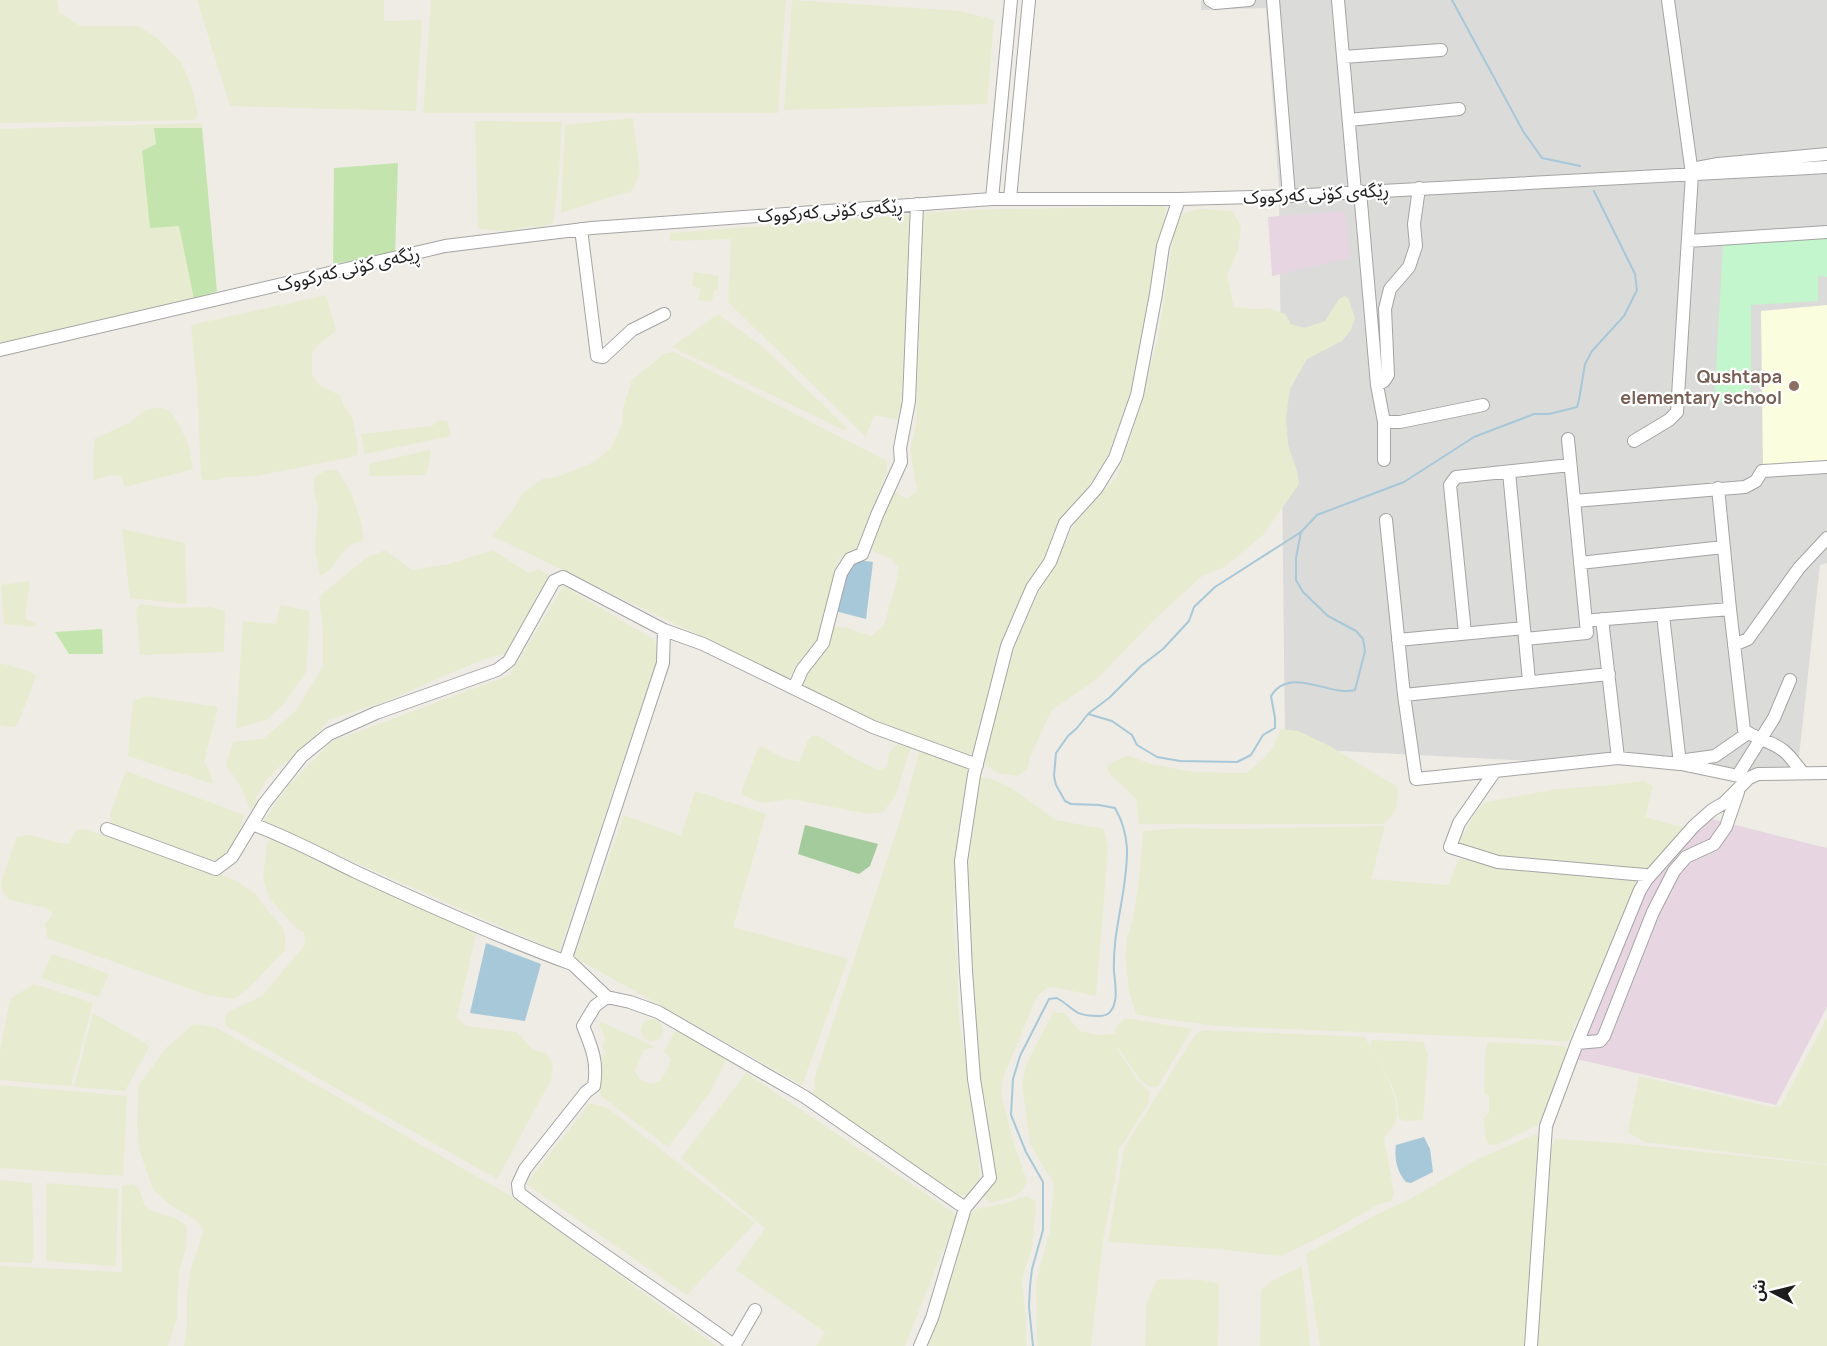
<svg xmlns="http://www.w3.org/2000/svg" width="1827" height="1346" font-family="Manrope,'Noto Sans Arabic',sans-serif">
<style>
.residential{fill:#dbdbda}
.industrial{fill:#e7d6e2}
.education{fill:#fafdde}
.farmland{fill:#e7ecd0}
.grass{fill:#c3e5ad}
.forest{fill:#a4cb9b}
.park{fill:#c3f6cd}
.water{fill:#a7c8d9}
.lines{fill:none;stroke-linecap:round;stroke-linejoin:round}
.stream{stroke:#a7c8d9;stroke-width:2}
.minor-casing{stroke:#a4a4a4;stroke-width:14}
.minor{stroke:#fff;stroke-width:12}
.education-dot{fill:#8d6e63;stroke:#fff;stroke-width:2}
.labels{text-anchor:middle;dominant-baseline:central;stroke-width:4.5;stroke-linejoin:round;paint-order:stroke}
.street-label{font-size:18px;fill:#1d1d1d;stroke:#fff}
.education-label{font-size:18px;font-weight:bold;fill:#785e54;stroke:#fff;text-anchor:end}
</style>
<rect width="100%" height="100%" fill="#eeece4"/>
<path class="residential" d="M1201 0H1827V563L1820 565 1797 775 1285 748 1279 189 1266 8 1201 10Z"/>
<path class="industrial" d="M1345 211 1350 258 1272 276 1268 217Z
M1708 818 1827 848V1007L1776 1105 1576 1059 1640 897 1654 877Z"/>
<path class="education" d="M1827 305V462L1763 466 1761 311Z"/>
<path class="farmland" d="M0 0H57L59 12 80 26H138L157 38 182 63 193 92 198 114 195 120 0 123Z
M197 0H384V21L422 20 416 111 230 106Z
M431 0H786L778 113H423Z
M792 0 961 11 994 20 987 104 784 110Z
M633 118 640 173 631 192 620 194 561 213 565 125Z
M475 121 562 122 559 174 553 223 538 228 532 226 508 231 478 229Z
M202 123 217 299 0 350V129Z
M1162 206 1166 208 1135 386 1111 452 1051 543 1033 578 972 755 963 758 799 690 804 672 829 631 834 626 847 628 871 636 884 625 896 584 899 568 891 559 873 551 871 539 889 496 896 492 907 499 917 491 910 450 916 426 923 219 925 213 967 210Z
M1199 209 1232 211 1241 226 1238 250 1227 276 1234 307 1256 309 1269 308 1285 314 1291 324 1305 328 1325 321 1339 299 1345 296 1348 298 1355 318 1351 330 1342 341 1307 359 1290 389 1286 417 1288 445 1297 471 1299 484 1263 535 1226 566 1201 577 1154 620 1099 677 1051 711 1030 757 1027 770 1017 776 997 773 984 764 989 735 1013 649 1035 600 1078 518 1117 476 1134 427 1158 338 1175 228 1183 214Z
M913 215 900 420 874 415 866 437 728 302 731 239 670 241V233Z
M694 272 719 276 717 291H714L712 302 698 300 701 289 692 286Z
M326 295 336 331 320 343 312 353V375L319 385 335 393 339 394 344 406 352 417 357 440 358 451 356 456 257 476 226 477 217 480H203L201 478 197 386 191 325Z
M718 314 763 347 847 428 844 430 672 347Z
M674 352 887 461V472L857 549 839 559 829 591 826 612 816 649 788 678 492 536 514 509 521 495 542 479 557 477 596 461 611 448 622 424 623 408 632 380 664 354Z
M160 407 171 412 179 425 188 443 193 469 125 487 121 476 112 475 93 480 94 439 129 423 146 410Z
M439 420 447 421 451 436 365 454 361 434 432 426Z
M429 450 431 453 427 471 424 475 370 476 369 464Z
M327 470H337L350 490 360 518 364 540 352 544 343 552 330 569 320 576 315 549 318 507 314 491V481L316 476Z
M122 529 185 543 187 604 130 598Z
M385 550 412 570 449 564 493 550 528 573 539 569 551 577 538 593 509 653 484 659 384 702 330 719 298 754 279 767 265 782 256 798 258 801 251 810 239 784 226 765 233 742 263 739 296 711 323 666V630L319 597 366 558Z
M30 581 25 619 37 623 36 627 4 624 1 585Z
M563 586 655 640 658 658 559 952 263 822 288 786 331 742 510 675Z
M140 604 170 608 210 607 225 611 224 652 140 655 136 609Z
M280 605 310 611 306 672 283 705 266 720 236 728 243 621 276 624Z
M0 663 29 671 36 676 21 716 16 726 11 727 0 725Z
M147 696 218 707 204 762 210 772 213 784 128 756 133 701Z
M1281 729 1298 731 1328 745 1396 786 1398 792 1396 808 1389 819 1384 824H1139L1136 799 1109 773 1107 766 1127 755 1151 764 1193 772 1246 773 1258 764 1271 750Z
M812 736H818L857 760 879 770 887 767 889 753 898 743 911 747 895 797 883 812 869 814 791 799 763 803 742 795V790L759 746 763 747 785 759 800 762 808 740Z
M920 749 970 767V772L953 915 957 959 959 1020 973 1102 980 1175 978 1197H969L956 1194 900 1155 813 1098 815 1077 901 818Z
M126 771 244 815 240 829 231 847 222 858 212 860 116 828 111 823 110 814Z
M981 777 992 779 1011 788 1056 820 1104 829 1108 848 1096 996 1053 987 1047 988 1037 996 1005 1073 1002 1084V1098L1014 1144 1027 1181 1023 1190 1013 1197 991 1203 986 1199 985 1195 989 1165 981 1099 964 890 968 870 974 807 978 783Z
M1644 781 1653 786 1645 817 1682 827 1680 834 1643 874 1588 1001 1575 1023 1570 1039 1567 1042 1534 1039 1217 1026 1158 1018 1136 1014 1129 990 1125 957 1127 938 1133 919 1139 880 1143 831 1182 828 1228 829 1385 826 1371 879 1448 885 1459 859 1510 865 1458 854 1459 843 1463 835 1477 810 1486 802 1557 789 1600 786Z
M695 791 766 814 733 927 848 959 802 1085 574 957 624 815 681 836Z
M83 829 188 861 236 881 256 894 264 906 283 928 285 936V950L249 988 234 999 207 995 47 938 45 924 53 914 45 907 36 906 10 900 3 893 1 883 10 855 17 837 30 835 60 843 69 844 75 830Z
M273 837 477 930 457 1017 466 1026 517 1032 533 1050 546 1053 553 1064 551 1080 497 1179 226 1026 225 1019 228 1012 262 996 305 945 304 932 296 928 269 898 263 878 267 844Z
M52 954 109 974 99 997 41 978Z
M34 984 93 1003 71 1086 0 1080V1051L10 999Z
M1053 1012 1064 1013 1080 1031 1097 1035 1113 1034 1114 1036 1117 1026 1125 1018 1192 1029 1158 1086 1150 1087 1141 1081 1117 1046 1118 1050 1138 1081 1149 1091V1102L1123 1144 1119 1147 1115 1180 1103 1240 1091 1346H1038L1037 1338 1036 1283 1050 1230 1054 1184 1030 1144 1022 1083 1027 1063Z
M93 1013 147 1044 149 1047 125 1091 74 1087Z
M1827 1018V1164L1644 1142 1628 1132 1639 1076 1771 1107H1780Z
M641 1030a11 11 0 1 1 22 0a11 11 0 1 1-22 0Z
M602 1022 655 1047 644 1050 635 1071 639 1079 651 1084 660 1081 668 1068 671 1059 664 1051 676 1030 727 1058 709 1094 668 1147 601 1096 599 1081 603 1055 607 1052 602 1048 605 1038 599 1025Z
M194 1024 215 1027 509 1195 716 1346H184L187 1326V1294L191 1269 204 1230 196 1220 172 1206 153 1190 139 1149 137 1124 138 1086 166 1048Z
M1203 1030 1365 1037 1370 1047 1372 1040 1423 1042 1428 1054 1423 1120 1406 1121 1399 1119 1396 1097 1392 1086 1371 1048 1389 1082 1395 1099 1397 1115 1394 1125 1384 1138 1394 1194 1391 1201 1379 1204 1332 1231 1281 1256 1217 1249 1108 1242 1124 1148 1195 1035Z
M1490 1042 1564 1046 1566 1048 1563 1069 1541 1123 1499 1144 1489 1145 1486 1140 1483 1119 1489 1113V1096L1484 1093 1485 1056 1487 1044Z
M746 1073 957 1215 905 1346H816L825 1332 736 1270 765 1228 681 1158Z
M0 1085 127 1096 123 1176 0 1168Z
M590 1103 608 1108 755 1223 687 1295 526 1184Z
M1536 1134 1539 1138V1147L1536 1172 1526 1346H1320L1306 1254 1376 1215 1412 1198 1476 1160Z
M1555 1139 1617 1143 1827 1165V1346H1534L1550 1151Z
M0 1180 32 1183 34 1256 31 1263 0 1262Z
M46 1183 118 1189 116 1266 46 1261Z
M133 1184 138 1187 145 1206 155 1212 175 1218 187 1226 186 1248 179 1270 177 1318 168 1346H0V1266L122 1272 121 1231 122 1186Z
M1027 1196 1035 1201 1036 1209 1032 1249 1024 1272 1022 1283 1026 1319V1346H931L929 1345 967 1217 976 1209 1003 1204Z
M1302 1266 1310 1346H1260L1261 1290 1273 1280Z
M1164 1279 1203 1280 1219 1284 1218 1346H1145L1146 1304 1157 1280Z"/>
<path class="grass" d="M154 128H202L217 291 194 299 179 226 150 228 142 151 156 144Z
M398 163 395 253 333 264 334 168Z
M102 629 103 654H69L55 632Z"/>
<path class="forest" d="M805 825 878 844 870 866 859 874 798 854Z"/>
<path class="park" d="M1827 238V277L1818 276V301L1751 305V402L1714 403 1723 245Z"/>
<path class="water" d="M850 559 873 562 866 619 835 611Z
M486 943 541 964 525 1021 470 1013Z
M1424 1137 1430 1149 1433 1172 1411 1183 1406 1182C1397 1172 1394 1158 1396 1145Z"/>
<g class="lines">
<path class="stream" d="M1452 0 1523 131 1542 158 1580 166
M1089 713 1109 698 1141 666 1163 649 1189 621 1194 607 1215 587 1301 532
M1033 1346 1029 1307 1030 1286 1032 1269 1043 1230V1182L1026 1152 1011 1115 1013 1079 1020 1056 1049 999 1057 998C1076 1009 1073 1016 1098 1016 1102 1016 1107 1016 1110 1012 1119 1002 1115 983 1114 972 1112 930 1128 890 1127 848 1126 834 1122 820 1115 808L1099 805 1071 804 1065 801 1056 785 1054 776 1056 753 1068 736 1077 728 1088 714 1112 721 1132 735 1137 745 1157 757 1180 761 1237 762 1251 755 1263 735 1275 728V718L1271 696C1290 665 1329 697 1355 690L1365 651 1363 639 1356 631 1328 616 1303 592 1296 580V558L1301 532 1317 515 1404 482 1474 437 1534 414H1549L1577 407 1579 400 1585 364 1592 351 1624 316 1637 290 1635 274 1594 191"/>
<defs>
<path id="minor" d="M1210 0 1215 3 1249 0
M1273 0 1289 196
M1338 0 1355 192
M1343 57 1441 50
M1349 120 1459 109
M1697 168 1718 164 1827 154
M1360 191 1377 385 1384 422H1400L1483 405
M992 199 1011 0
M1010 199 1029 0
M581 229 597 356 603 357 632 330 664 314
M1688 241 1827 232
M0 350 445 246 592 228 992 199H1179L1289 196 1827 167
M1377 385 1384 381 1388 375 1385 309 1390 289 1409 267 1416 246 1414 224 1419 188
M1634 441 1669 420 1677 412 1692 174 1668 0
M1384 460V422
M1509 472 1529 681
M1718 488 1730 609 1744 730C1756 739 1772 741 1784 751 1791 757 1797 766 1803 773
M1574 501 1745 487 1756 481 1762 471 1827 467
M1386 520 1404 695 1416 779 1495 771
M1580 563 1723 547
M1602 619 1618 758 1680 764 1663 615
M1594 620 1730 609
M664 630 703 644 873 727 977 765
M1465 633 1450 485 1456 477 1570 465
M1525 639 1587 633 1568 439
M1398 640 1524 628
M1734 645 1748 639 1799 568 1827 538
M794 688 802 670 823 643 841 573 850 559 862 554 877 515 901 462 900 448 909 401 917 204
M1404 695 1609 674
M1618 758 1495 771 1459 823 1450 847 1498 862 1645 875 1649 877
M1679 761 1715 756 1748 733
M1681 764 1743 777
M1738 775 1774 718 1790 680
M252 824C288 837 321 855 356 872 427 905 498 937 572 964
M107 829 216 869 232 857 264 804 302 756 329 734 376 713 497 670 509 661 554 581 563 577 664 630 663 663 566 958 607 997
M1577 1043 1600 1041 1604 1036 1653 912 1674 871 1686 857 1714 844 1726 827 1738 792
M734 1346 755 1310
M735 1346C663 1294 589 1246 519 1193L518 1184 525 1169 586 1092 594 1086C598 1062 592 1048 583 1026L595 1006 607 997 630 1002 658 1012 805 1097 965 1208
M920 1346 932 1318 965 1208 990 1178 974 1079 966 971 961 861 974 775 1007 646 1032 588 1050 562 1065 523 1096 489 1115 458 1137 395 1156 294 1163 246 1179 199
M1531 1346 1546 1126 1577 1043 1640 890 1647 879 1694 826 1712 810 1724 803 1749 778 1758 774 1827 773"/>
</defs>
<use href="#minor" class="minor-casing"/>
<use href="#minor" class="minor"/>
</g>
<circle class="education-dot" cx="1794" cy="386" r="6"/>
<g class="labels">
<g class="street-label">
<text transform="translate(1316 193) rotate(-3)">ڕێگەی کۆنی کەرکووک</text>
<text transform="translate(830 210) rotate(-4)">ڕێگەی کۆنی کەرکووک</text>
<text transform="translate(348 268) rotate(-13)">ڕێگەی کۆنی کەرکووک</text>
</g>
<g class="education-label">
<text x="1782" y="376">Qushtapa<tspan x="1782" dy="21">elementary school</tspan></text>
</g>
</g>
<g transform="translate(1773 1292) rotate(277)" stroke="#ffffff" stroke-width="4.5" paint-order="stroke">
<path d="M0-4.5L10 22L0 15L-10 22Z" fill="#1d1d1d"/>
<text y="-9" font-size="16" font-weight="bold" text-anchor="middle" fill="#1d1d1d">ش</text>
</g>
</svg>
